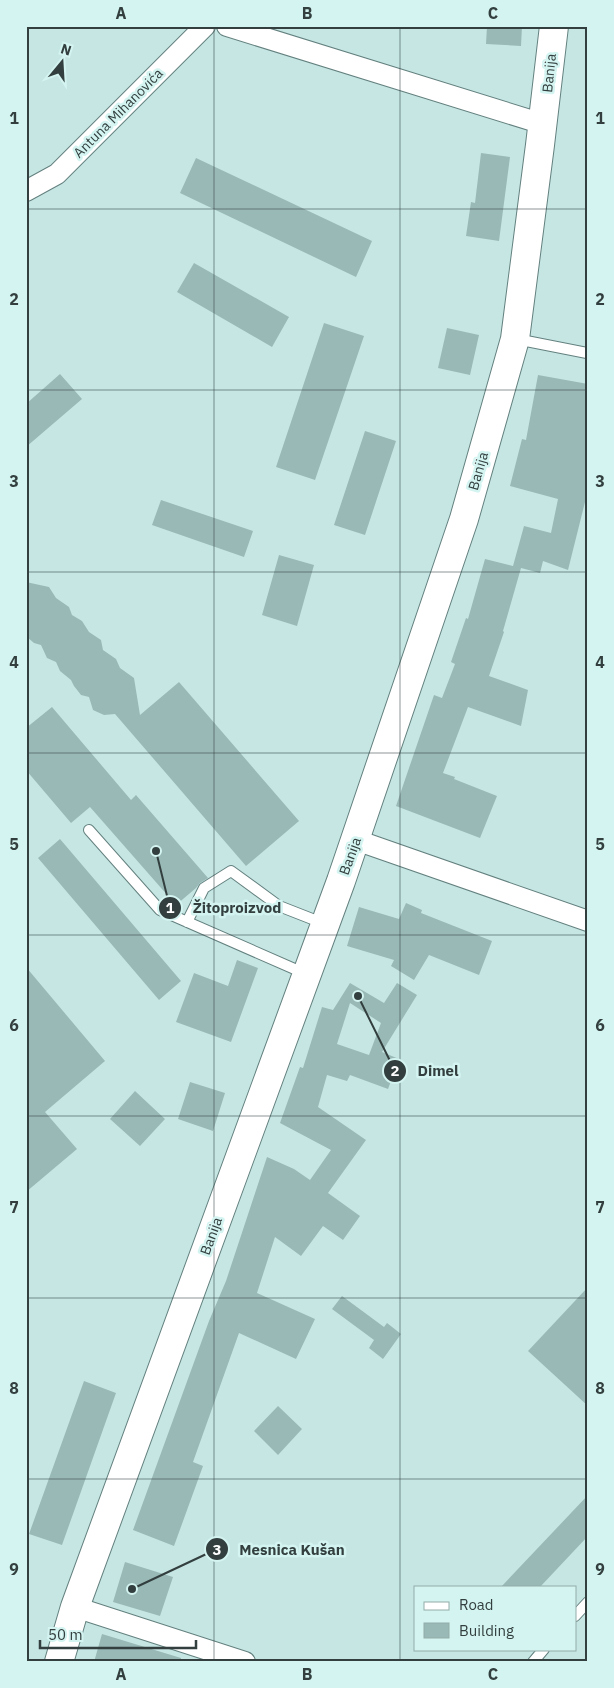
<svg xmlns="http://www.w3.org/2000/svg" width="614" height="1688" font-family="'IBM Plex Sans',sans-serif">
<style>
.building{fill:#99b9b6;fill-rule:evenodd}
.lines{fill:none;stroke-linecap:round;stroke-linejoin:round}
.service-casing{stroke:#63817f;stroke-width:12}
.minor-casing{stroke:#63817f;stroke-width:22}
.secondary-casing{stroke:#63817f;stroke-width:30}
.service{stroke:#fff;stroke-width:10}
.minor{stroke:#fff;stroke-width:20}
.secondary{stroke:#fff;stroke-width:28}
.grid{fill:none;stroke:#323f3e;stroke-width:1;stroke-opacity:0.55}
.labels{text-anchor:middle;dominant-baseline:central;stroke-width:5;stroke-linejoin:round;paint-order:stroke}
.street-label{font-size:14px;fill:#323f3e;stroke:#d3f4f1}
.leader{fill:none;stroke:#323f3e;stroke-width:2}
.callout-dot{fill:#323f3e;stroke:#d3f4f1;stroke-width:2}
.mark-label{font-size:15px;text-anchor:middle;font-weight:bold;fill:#fff}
.callout-label{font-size:15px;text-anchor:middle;font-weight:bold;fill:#323f3e;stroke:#d3f4f1;stroke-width:5;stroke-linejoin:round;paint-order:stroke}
.neatline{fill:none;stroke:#323f3e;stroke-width:2}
.grid-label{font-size:16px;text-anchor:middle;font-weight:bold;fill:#323f3e}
</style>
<rect width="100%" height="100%" fill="#c6e6e4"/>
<path class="building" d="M487 26H522L521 46 486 44Z
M481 153 510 157 499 241 466 236 471 202 475 203Z
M196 158 372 241 356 277 180 193Z
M194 263 289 317 272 347 177 292Z
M324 323 364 336 315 480 276 467Z
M447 328 479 335 470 375 438 368Z
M60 374 82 399 26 447V404Z
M538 375 588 384V490L568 570 543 561 540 573 521 568 503 631 504 632 489 676 528 690 521 726 468 707 443 773 455 777 454 779 497 796 480 838 396 806 434 695 442 698 455 664 451 662 466 618 468 619 485 559 513 566 524 526 551 533 558 499 510 486 522 439 526 440Z
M365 431 396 441 365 535 334 525Z
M161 500 253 531 244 557 152 525Z
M279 555 314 565 297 626 262 615Z
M26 582 49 587 56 598 69 607 72 615 82 621 89 632 101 640 103 650 116 659 120 668 134 678 140 715 179 682 299 821 246 866 115 714 104 715 93 710 89 697 81 695 74 686 71 680 60 671 56 662 47 658 41 645 34 643 27 637Z
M52 707 131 800 136 795 208 878 200 883 196 888 176 905 90 807 71 823 26 770V728Z
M60 839 181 981 159 1000 38 858Z
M406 903 422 910 421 913 492 941 479 975 429 955 414 980 391 966 394 960 347 946 359 907 399 919Z
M237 960 258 968 231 1042 176 1022 194 973 228 986Z
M26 967 105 1061 45 1112 77 1149 26 1192Z
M350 983 384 1003 397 983 417 995 382 1052 399 1059 388 1089 350 1075 347 1081 327 1075 318 1107 366 1140 328 1193 360 1216 343 1240 323 1226 301 1256 275 1237 257 1293 315 1319 296 1359 239 1333 193 1462 203 1466 174 1546 133 1530 209 1321 226 1281 267 1157 294 1169 310 1180 331 1150 280 1123 300 1067 303 1068 322 1007 333 1010ZM350 1003 381 1023 369 1055 337 1044Z
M190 1082 225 1093 213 1131 178 1119Z
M135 1091 165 1119 140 1146 110 1119Z
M588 1287V1406L528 1351Z
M342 1296 384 1327 387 1323 401 1334 383 1359 369 1348 374 1340 332 1309Z
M84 1381 116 1393 62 1545 29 1534Z
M278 1406 302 1429 278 1455 254 1431Z
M588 1495V1536L540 1587H501Z
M125 1562 173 1577 160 1616 113 1602Z
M102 1634 181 1658V1662H94Z"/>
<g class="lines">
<defs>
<path id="service" d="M516 339 587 353
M89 830 160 910 306 974
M187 922 204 888 231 871 279 906 325 924
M575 1616 588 1602
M533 1662 544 1649"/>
<path id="minor" d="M227 26 543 124
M26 191 57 174 205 26
M356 840 588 921
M75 1607 245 1662"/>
<path id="secondary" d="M59 1662 75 1607 341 881 464 519 515 339 540 145 554 26"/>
</defs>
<use href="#service" class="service-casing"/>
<use href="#minor" class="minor-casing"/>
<use href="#secondary" class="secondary-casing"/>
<use href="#service" class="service"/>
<use href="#minor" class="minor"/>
<use href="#secondary" class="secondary"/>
</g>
<path class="grid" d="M214 26V1662M400 26V1662M26 209H588M26 390H588M26 572H588M26 753H588M26 935H588M26 1116H588M26 1298H588M26 1479H588"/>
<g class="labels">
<g class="street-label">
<text transform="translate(549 73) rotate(-84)">Banija</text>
<text transform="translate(118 113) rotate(-45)">Antuna Mihanovića</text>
<text transform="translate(478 471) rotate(-74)">Banija</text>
<text transform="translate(350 856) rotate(-70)">Banija</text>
<text transform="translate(211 1236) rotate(-70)">Banija</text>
</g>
</g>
<path class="leader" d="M156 851L170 908M358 996L395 1071M132 1589L217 1549"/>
<g class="callout-dot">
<circle cx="156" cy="851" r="5"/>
<circle cx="358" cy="996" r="5"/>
<circle cx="132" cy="1589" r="5"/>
<circle cx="170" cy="908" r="12"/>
<circle cx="395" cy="1071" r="12"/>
<circle cx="217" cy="1549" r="12"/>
</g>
<g class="mark-label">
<text x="170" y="913">1</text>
<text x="395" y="1076">2</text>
<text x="217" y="1555">3</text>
</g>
<g class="callout-label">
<text x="237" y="913">Žitoproizvod</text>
<text x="438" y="1076">Dimel</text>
<text x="292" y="1555">Mesnica Kušan</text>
</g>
<rect width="614" height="1688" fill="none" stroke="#d3f4f1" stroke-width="55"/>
<rect x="414" y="1586" width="162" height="65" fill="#d3f4f1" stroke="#93aca9"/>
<rect x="424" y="1602" width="25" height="8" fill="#ffffff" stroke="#93aca9"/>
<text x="459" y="1610" font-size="15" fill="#323f3e">Road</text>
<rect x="424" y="1623" width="25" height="15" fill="#99b9b6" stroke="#93aca9"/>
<text x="459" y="1636" font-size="15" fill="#323f3e">Building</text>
<g transform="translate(62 62) rotate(18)" stroke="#d3f4f1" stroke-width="4" paint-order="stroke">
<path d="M0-4L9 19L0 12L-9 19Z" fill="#323f3e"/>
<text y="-8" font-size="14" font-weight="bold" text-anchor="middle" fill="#323f3e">N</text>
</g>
<path d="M40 1640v8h156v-8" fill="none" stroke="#323f3e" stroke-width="2.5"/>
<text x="48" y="1640" font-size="15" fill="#323f3e" stroke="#d3f4f1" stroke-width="4" paint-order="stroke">50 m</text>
<rect x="28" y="28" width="558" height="1632" class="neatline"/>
<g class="grid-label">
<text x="121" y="19">A</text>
<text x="307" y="19">B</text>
<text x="493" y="19">C</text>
<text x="14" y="124">1</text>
<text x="600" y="124">1</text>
<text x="14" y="305">2</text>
<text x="600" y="305">2</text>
<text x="14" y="487">3</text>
<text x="600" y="487">3</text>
<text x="14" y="668">4</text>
<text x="600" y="668">4</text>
<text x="14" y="850">5</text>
<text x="600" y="850">5</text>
<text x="14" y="1031">6</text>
<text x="600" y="1031">6</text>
<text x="14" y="1213">7</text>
<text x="600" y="1213">7</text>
<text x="14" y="1394">8</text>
<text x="600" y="1394">8</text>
<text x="14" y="1575">9</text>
<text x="600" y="1575">9</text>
<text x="121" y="1680">A</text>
<text x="307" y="1680">B</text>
<text x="493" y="1680">C</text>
</g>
</svg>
